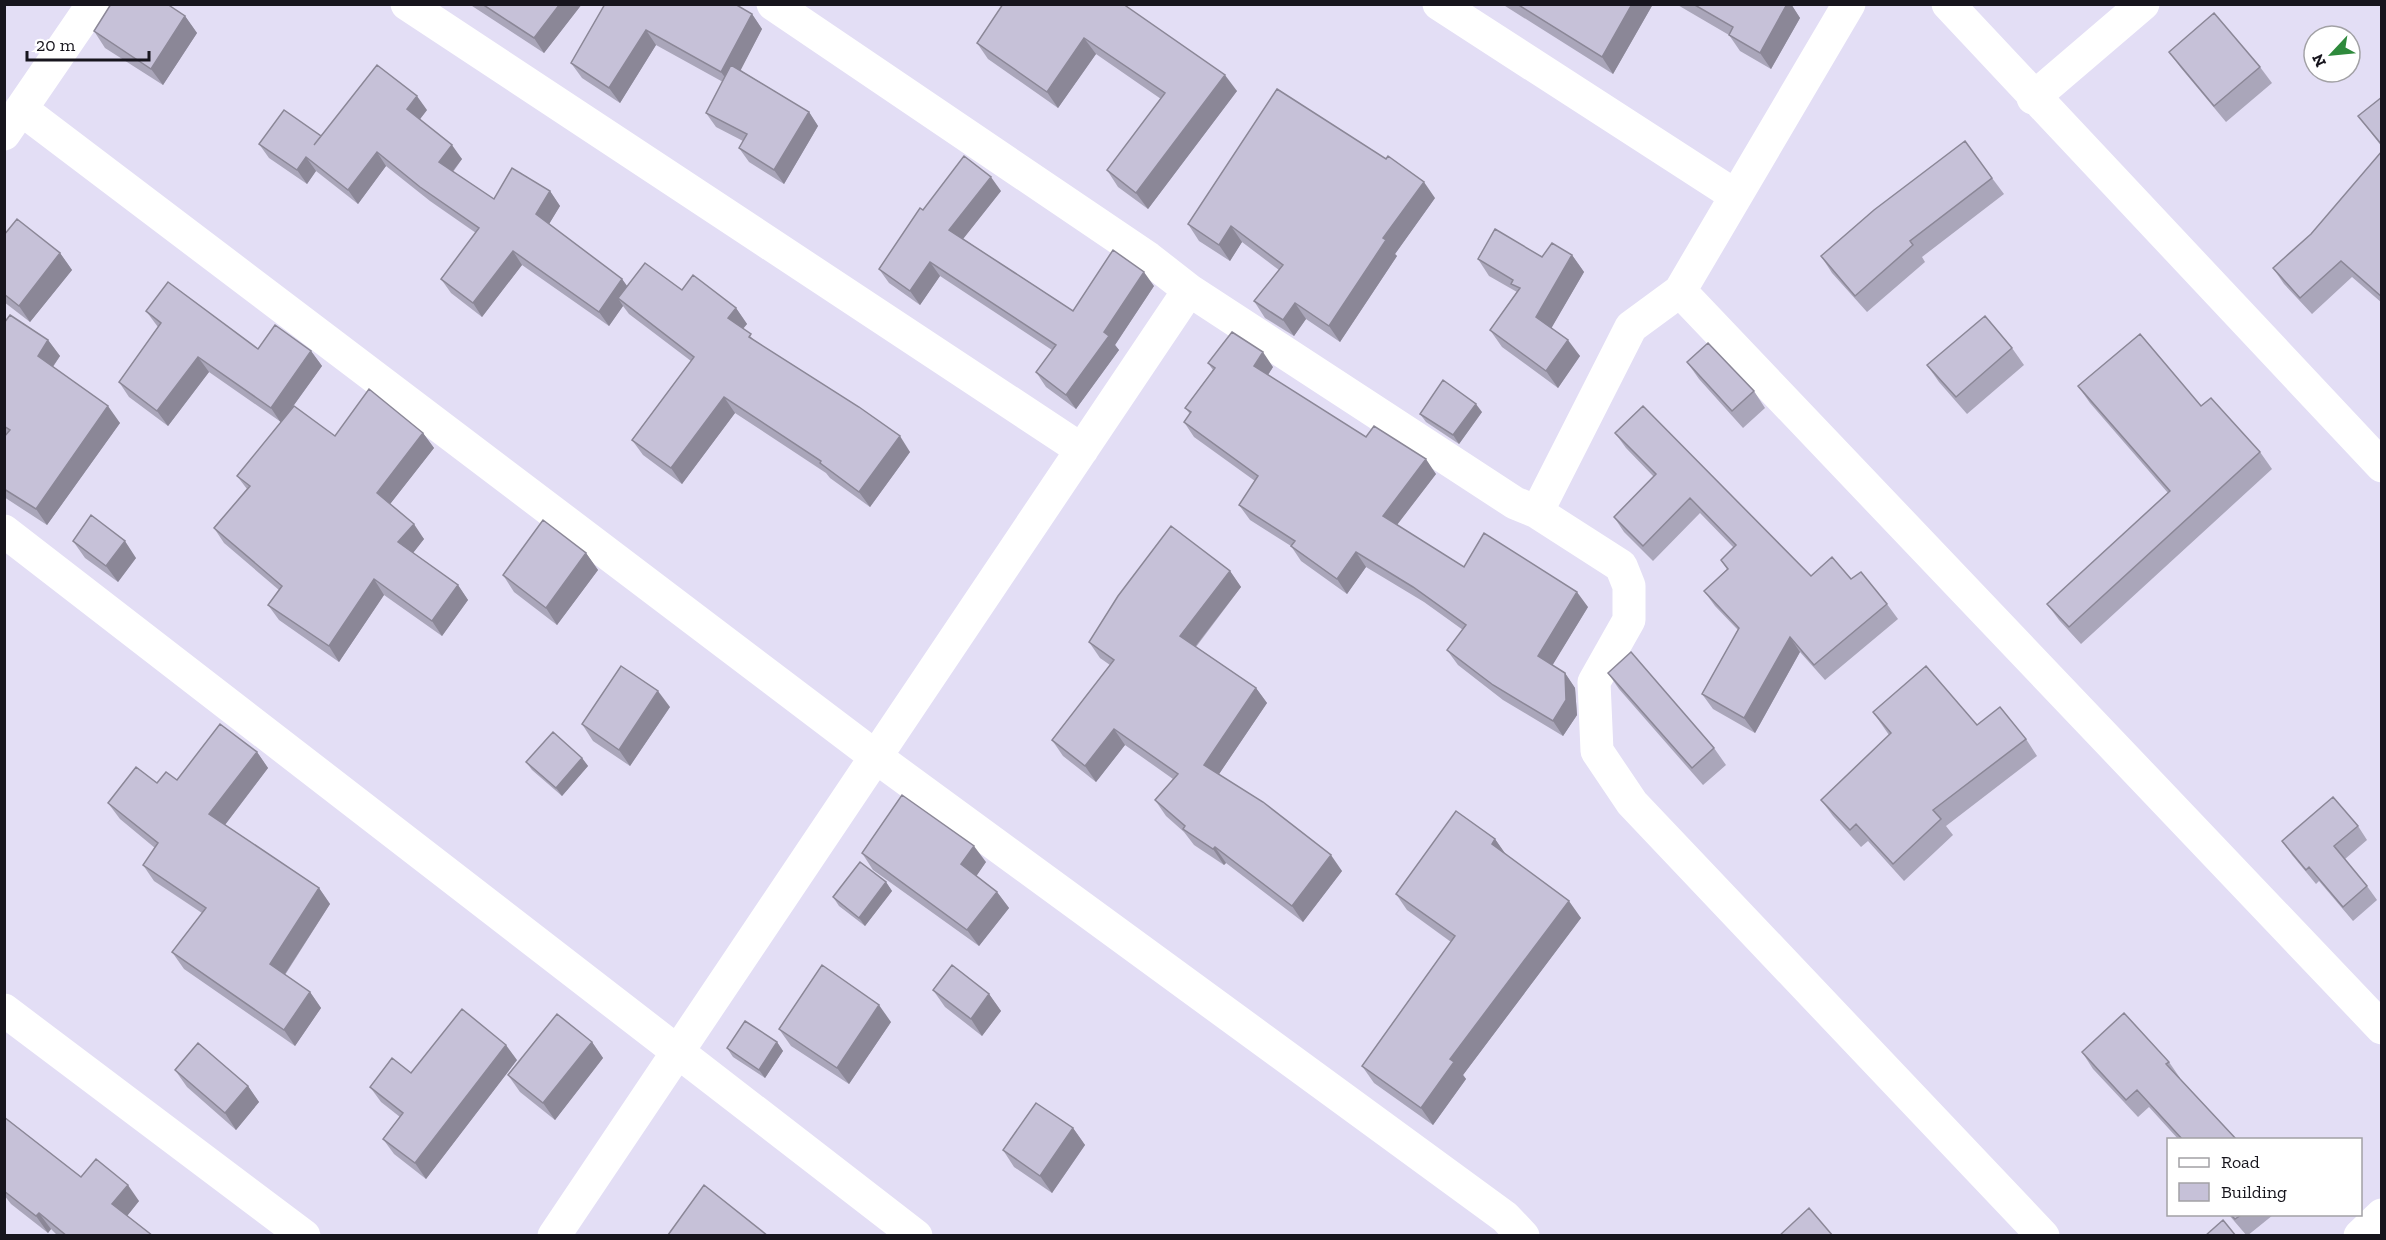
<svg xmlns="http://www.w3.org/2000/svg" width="2386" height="1240" font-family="'Zilla Slab',serif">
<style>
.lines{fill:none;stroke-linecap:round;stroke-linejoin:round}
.street{stroke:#fff;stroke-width:33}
.wall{fill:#aaa6ba}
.shaded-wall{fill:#8b8797}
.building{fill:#c6c1d8;stroke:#8b8797;stroke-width:1.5}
</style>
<rect width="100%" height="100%" fill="#e3def5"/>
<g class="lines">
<path class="street" d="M407 4 1082 450
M773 4 1148 258 1189 290 1515 503 1537 512 1621 566 1629 586V620L1594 682 1597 751 1632 803 2043 1236
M1439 4 1736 196
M1948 4 2382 466
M2033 98 2143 4
M21 109 876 757 1505 1217 1523 1236
M4 134 93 4
M1680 291 2382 1028
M1537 512 1631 327 1680 291 1849 4
M4 531 916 1236
M4 1010 304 1236
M554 1236 1189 290
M2360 1236 2382 1215"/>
</g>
<path class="wall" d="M469 4H582L544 53Z
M605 4 752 14 762 29 740 70 809 112 818 126 784 184 749 162 739 148 743 141 716 127 706 113 723 82 656 45 620 103 582 78 571 63Z
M1003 4 1237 91 1148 209 1118 187 1107 170 1161 99 1096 54 1058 108 988 59 977 43Z
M1502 4H1653L1613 74Z
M1676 4H1791L1800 18 1771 69 1740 51 1729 35Z
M185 16 197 33 163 85 105 48 94 31Z
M2169 52 2260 67 2272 83 2226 122 2181 68Z
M2382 97V147L2358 116Z
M427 110 420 119 462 159 453 172 494 199 550 191 560 206 549 224 622 279 627 286 682 290 736 308 747 324 743 329 756 342 910 452 870 507 830 478 826 473 735 413 682 484 643 455 632 440 691 361 629 314 623 306 609 326 522 265 482 317 451 293 441 279 476 233 430 201 386 166 358 204 316 171 307 184 269 158 259 144 321 137Z
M2382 151V303L2352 277 2312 314 2284 284 2273 268 2311 234Z
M1992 178 2004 194 1922 257 1925 262 1867 312 1832 273 1821 256Z
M1001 191 963 239 1073 311 1154 286 1115 345 1119 350 1076 409 1046 387 1036 372 1052 350 940 276 920 305 889 283 879 269 923 210Z
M1435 198 1395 254 1397 256 1340 342 1306 319 1294 336 1265 318 1254 301 1279 270 1242 242 1230 261 1199 241 1188 224Z
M4 235 60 253 72 270 30 322 4 302Z
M1572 255 1584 272 1551 328 1580 356 1558 388 1502 347 1490 330 1517 292 1489 276 1478 259Z
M146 311 258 349 311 351 322 366 289 412 335 436 423 433 434 448 390 504 424 539 413 553 458 585 468 600 442 636 384 595 339 662 279 620 268 605 279 590 224 543 214 528 247 489 237 476 281 422 209 372 168 426 129 397 119 382 158 327Z
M4 323 48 340 60 356 53 367 120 423 47 525 4 497V437L6 436 4 435Z
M2012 348 2024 365 1967 414 1939 382 1927 365Z
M1687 362 1754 391 1765 408 1743 428 1699 379Z
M1208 363 1273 367 1268 375 1366 437 1436 474 1397 525 1464 567 1588 607 1552 665 1565 673 1575 688 1577 715 1563 736 1503 700 1458 665 1447 650 1463 630 1424 602 1366 567 1347 594 1301 561 1291 546 1250 520 1239 505 1255 481 1194 437 1184 422 1190 414 1185 408 1213 370Z
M2078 386 2201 406 2260 452 2272 469 2081 644 2059 620 2047 604 2168 493 2090 403Z
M1482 412 1459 444 1426 422 1420 414Z
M1615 433 1811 576 1851 579 1887 604 1898 619 1825 680 1800 652 1755 733 1713 709 1702 694 1738 630 1715 606 1704 591 1727 569 1721 560 1734 548 1700 513 1653 561 1624 532 1614 517 1654 477 1626 448Z
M73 541 136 558 118 582 85 558Z
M586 553 598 570 557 625 514 592 503 575Z
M1230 571 1241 587 1196 647 1256 688 1267 703 1219 774 1342 871 1303 922 1226 863 1224 865 1194 845 1184 832 1166 816 1155 800 1173 779 1125 745 1096 782 1063 756 1052 740 1110 665 1100 658 1089 642Z
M1608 673 1714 748 1726 765 1703 785 1619 689Z
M670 707 630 766 593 741 582 724Z
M1873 712 1977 725 2026 739 2037 756 1946 826 1953 835 1904 881 1868 841 1861 847 1833 816 1821 800 1889 735Z
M257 752 268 768 225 825 319 888 330 904 285 975 310 992 321 1008 295 1046 184 969 172 952 202 913 154 881 143 865 155 848 120 819 108 803 177 780Z
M582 758 588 766 562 796 532 770 526 762Z
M2358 826 2367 840 2345 859 2367 886 2377 900 2353 921 2319 881 2316 884 2292 855 2282 841Z
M1495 839 1505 854 1581 918 1463 1075 1466 1079 1433 1125 1374 1083 1362 1066 1451 942 1407 910 1396 894Z
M862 853 986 862 976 876 997 892 1009 908 979 946 873 870Z
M886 882 892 891 865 926 839 906 833 897Z
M933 990 989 994 1001 1011 982 1036 945 1007Z
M891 1022 849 1084 791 1046 779 1029Z
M592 1042 603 1058 555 1120 520 1092 508 1075Z
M777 1042 783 1051 765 1078 733 1057 727 1048Z
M2082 1052 2169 1062 2180 1078V1079L2237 1140H2179L2149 1107 2138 1117 2093 1069Z
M517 1060 426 1179 394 1154 383 1139 400 1117 381 1102 370 1087 411 1073Z
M175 1070 248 1086 259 1102 236 1130 187 1087Z
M4 1117 81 1177 139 1201 127 1216 153 1236H58L51 1229 48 1233 11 1204 4 1195Z
M1073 1128 1085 1145 1052 1193 1014 1167 1003 1150Z
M2229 1215H2273L2247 1236Z"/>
<path class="shaded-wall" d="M560 4H582L544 53 534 38Z
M1632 4H1653L1613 74 1602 57Z
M1787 4H1791L1800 18 1771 69 1760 53Z
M752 14 762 29 732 87 721 72Z
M185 16 197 33 163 85 151 69Z
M646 30 656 45 620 103 609 88Z
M1084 38 1096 54 1058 108 1047 92Z
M1225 75 1237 91 1148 209 1136 193Z
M417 96 427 110 417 123 407 109Z
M809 112 818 126 784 184 774 170Z
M452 145 462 159 449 176 439 162Z
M377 152 386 166 358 204 348 190Z
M306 157 316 171 307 184 297 170Z
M991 177 1001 191 959 244 949 230Z
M1424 182 1435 198 1395 254 1397 256 1340 342 1329 326 1383 238Z
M550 191 560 206 546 229 536 214Z
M1231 226 1242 242 1230 261 1219 245Z
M513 251 522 265 482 317 473 303Z
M60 253 72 270 30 322 19 306Z
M1572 255 1584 272 1548 334 1536 317Z
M930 262 940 276 920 305 910 291Z
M1144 272 1154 286 1115 345 1119 350 1076 409 1066 395 1104 332Z
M622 279 632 293 618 298 623 306 609 326 599 312Z
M1295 303 1306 319 1294 336 1283 320Z
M736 308 747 324 739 333 728 318Z
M48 340 60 356 49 372 38 356Z
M1568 340 1580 356 1558 388 1546 371Z
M311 351 322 366 281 423 271 408Z
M1263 352 1273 367 1264 381 1254 366Z
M198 357 209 372 168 426 157 411Z
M724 397 735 413 682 484 671 468Z
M1476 404 1482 412 1459 444 1453 435Z
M108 406 120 423 47 525 36 509Z
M423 433 434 448 387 508 377 493Z
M900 436 910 452 870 507 859 492Z
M1426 459 1436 474 1393 530 1383 516Z
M414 524 424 539 409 558 398 542Z
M125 541 136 558 118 582 106 566Z
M1356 552 1366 567 1347 594 1337 579Z
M586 553 598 570 557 625 546 608Z
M1230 571 1241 587 1191 652 1180 636Z
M374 579 384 595 339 662 329 646Z
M458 585 468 600 442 636 432 621Z
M1577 592 1588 607 1549 671 1538 656Z
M1790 637 1800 652 1755 733 1744 718Z
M1565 673 1575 688 1577 715 1563 736 1553 721Z
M1256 688 1267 703 1215 780 1204 765Z
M658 691 670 707 630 766 619 750Z
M1114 729 1125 745 1096 782 1085 766Z
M257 752 268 768 221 830 209 814Z
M582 758 588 766 562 796 556 788Z
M1495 839 1507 856 1492 844Z
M974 846 986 862 973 881 961 864Z
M1215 847 1226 863 1224 865 1213 849Z
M1331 855 1342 871 1303 922 1292 906Z
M886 882 892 891 865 926 859 918Z
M319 888 330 904 281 980 270 964Z
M997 892 1009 908 979 946 967 930Z
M1569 901 1581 918 1463 1075 1466 1079 1433 1125 1421 1108 1450 1059Z
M310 992 321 1008 295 1046 284 1030Z
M989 994 1001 1011 982 1036 971 1019Z
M879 1005 891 1022 849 1084 837 1068Z
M592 1042 603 1058 555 1120 543 1103Z
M777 1042 783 1051 765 1078 759 1070Z
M506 1045 517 1060 426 1179 415 1163Z
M248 1086 259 1102 236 1130 225 1113Z
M1073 1128 1085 1145 1052 1193 1040 1176Z
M128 1185 139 1201 123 1221 112 1204Z
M39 1213 51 1229 48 1233 36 1216Z"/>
<path class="building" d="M111 4H167L185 16 151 69 94 31Z
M482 4H560L534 38Z
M605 4H735L752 14 721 72 646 30 609 88 571 63Z
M1003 4H1123L1225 75 1136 193 1107 170 1165 93 1084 38 1047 92 977 43Z
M1517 4H1632L1602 57Z
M1693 4H1787L1760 53 1729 35 1733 27Z
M2214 13 2260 67 2214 106 2169 52Z
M377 65 417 96 407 109 452 145 439 162 494 199 512 168 550 191 536 214 622 279 599 312 513 251 473 303 441 279 479 228 420 187 377 152 348 190 306 157 297 170 259 144 284 110 321 136 314 145Z
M731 65 809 112 774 170 739 148 747 134 706 113Z
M1277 89 1386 159 1388 156 1424 182 1383 238 1386 240 1329 326 1295 303 1283 320 1254 301 1283 265 1231 226 1219 245 1188 224Z
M2382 97V145L2358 116Z
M1965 141 1992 178 1910 241 1913 245 1855 296 1821 256 1874 210Z
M2382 151V297L2341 261 2300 298 2273 268 2311 234Z
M964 156 991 177 949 230 1015 273 1073 311 1113 250 1144 272 1104 332 1109 336 1066 395 1036 372 1056 345 930 262 910 291 879 269 920 208 923 210Z
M17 219 60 253 19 306 4 294V235Z
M1495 229 1542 257 1552 243 1572 255 1536 317 1568 340 1546 371 1490 330 1520 288 1511 284 1513 280 1478 259Z
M645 263 682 290 693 275 736 308 728 318 751 334 749 337 859 407 900 436 859 492 820 463 821 461 724 397 671 468 632 440 694 357 618 298Z
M168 282 258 349 275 325 311 351 271 408 198 357 157 411 119 382 161 323 146 311Z
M10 315 48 340 38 356 108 406 36 509 4 489V437L10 430 4 426V323Z
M1985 316 2012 348 1956 397 1927 365Z
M1232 332 1263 352 1254 366 1366 437 1374 426 1426 459 1383 516 1464 567 1484 533 1577 592 1538 656 1565 673 1566 700 1553 721 1493 685 1447 650 1466 625 1413 587 1356 552 1337 579 1291 546 1295 541 1239 505 1258 476 1184 422 1191 412 1185 408 1215 368 1208 363Z
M2140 334 2201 406 2211 398 2260 452 2069 627 2047 604 2170 491 2078 386Z
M1708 343 1754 391 1732 411 1687 362Z
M1443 380 1476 404 1453 435 1420 414Z
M369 389 423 433 377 493 414 524 398 542 458 585 432 621 374 579 329 646 268 605 282 586 214 528 250 486 237 476 294 406 335 436Z
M1643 406 1811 576 1832 557 1851 579 1861 572 1887 604 1814 665 1790 637 1744 718 1702 694 1739 628 1704 591 1728 569 1721 560 1736 545 1690 498 1643 546 1614 517 1656 474 1615 433Z
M91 515 125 541 106 566 73 541Z
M543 520 586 553 546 608 503 575Z
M1171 526 1230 571 1180 636 1256 688 1204 765 1263 802 1331 855 1292 906 1215 847 1213 849 1183 829 1185 826 1155 800 1178 774 1114 729 1085 766 1052 740 1114 660 1089 642 1118 596Z
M1631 652 1714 748 1692 768 1608 673Z
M621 666 658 691 619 750 582 724Z
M1926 666 1977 725 2000 707 2026 739 1933 810 1941 819 1893 864 1856 824 1850 830 1821 800 1891 733 1873 712Z
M220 724 257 752 209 814 319 888 270 964 310 992 284 1030 172 952 206 908 143 865 158 843 108 803 136 767 157 783 166 772 177 780Z
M553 732 582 758 556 788 526 762Z
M902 795 974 846 961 864 997 892 967 930 862 853Z
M2333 797 2358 826 2334 846 2367 886 2343 907 2309 867 2306 870 2282 841Z
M1456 811 1495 839 1492 844 1569 901 1450 1059 1454 1062 1421 1108 1362 1066 1455 936 1396 894Z
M860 862 886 882 859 918 833 897Z
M822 965 879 1005 837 1068 779 1029Z
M952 965 989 994 971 1019 933 990Z
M462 1009 506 1045 415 1163 383 1139 403 1113 370 1087 392 1058 411 1073Z
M2124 1013 2169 1062 2166 1064 2237 1140H2183L2137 1090 2126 1100 2082 1052Z
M557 1014 592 1042 543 1103 508 1075Z
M745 1021 777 1042 759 1070 727 1048Z
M198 1043 248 1086 225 1113 175 1070Z
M1036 1103 1073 1128 1040 1176 1003 1150Z
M4 1117 81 1177 96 1159 128 1185 112 1204 153 1236H67L39 1213 36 1216 4 1191Z
M704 1185 768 1236H669L668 1235Z
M1809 1208 1833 1236H1779Z
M2231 1215H2241L2235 1219Z
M2223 1220 2236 1236H2205Z"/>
<rect width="2386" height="1240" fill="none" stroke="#17151d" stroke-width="12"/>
<rect x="2167" y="1138" width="195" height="78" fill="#ffffff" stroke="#a2a1a5" stroke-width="1.5"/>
<rect x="2179" y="1158" width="30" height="9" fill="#ffffff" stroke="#a2a1a5" stroke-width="1.5"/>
<text x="2221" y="1168" font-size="18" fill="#17151d">Road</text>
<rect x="2179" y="1183" width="30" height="18" fill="#c6c1d8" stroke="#a2a1a5" stroke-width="1.5"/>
<text x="2221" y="1198" font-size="18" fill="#17151d">Building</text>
<g transform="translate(2332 54) rotate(244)"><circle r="28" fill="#ffffff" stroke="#a2a1a5" stroke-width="1.5"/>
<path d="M0-4.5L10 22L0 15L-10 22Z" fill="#2e8a3c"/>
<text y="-9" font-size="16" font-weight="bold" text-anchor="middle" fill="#17151d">N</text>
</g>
<path d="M27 51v9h122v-9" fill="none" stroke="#17151d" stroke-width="3"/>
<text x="36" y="51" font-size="18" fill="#17151d" stroke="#ffffff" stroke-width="4.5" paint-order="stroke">20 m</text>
</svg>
